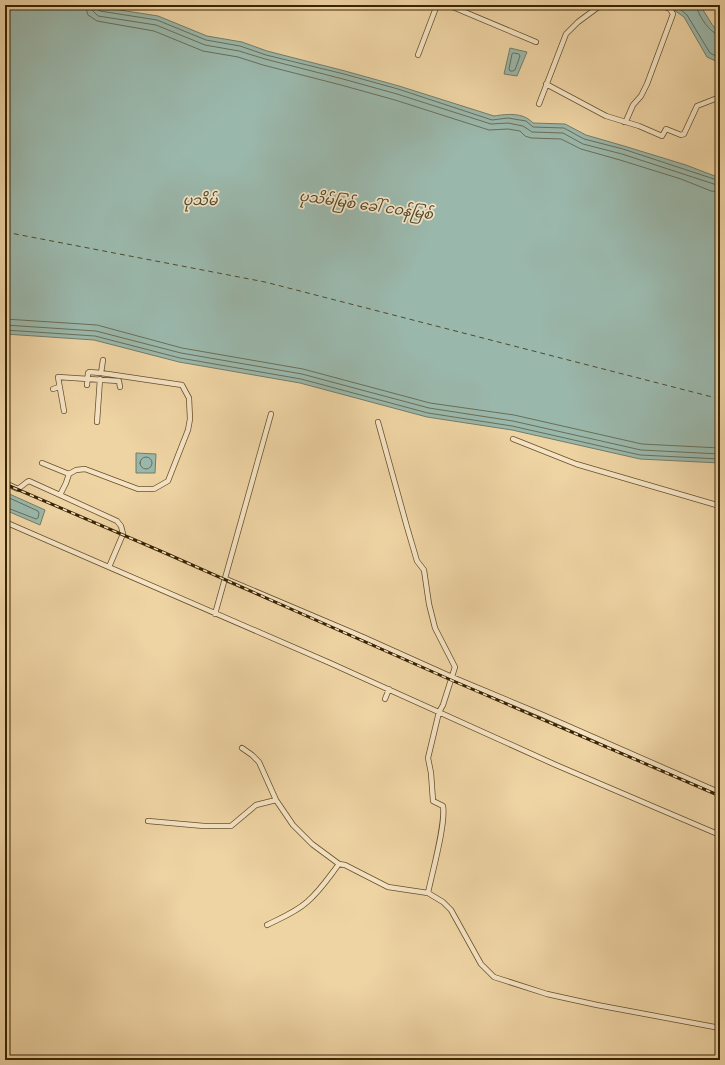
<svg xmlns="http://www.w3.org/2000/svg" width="725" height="1065" font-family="'Libre Caslon Text','Noto Sans Myanmar',serif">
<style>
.water{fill:#9ab7ab;stroke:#737c67}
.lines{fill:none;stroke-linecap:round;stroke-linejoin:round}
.shore{stroke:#6a6e56;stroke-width:1}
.ferry{stroke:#51492c;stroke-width:1;stroke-dasharray:5 4;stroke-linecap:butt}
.street-casing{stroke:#66502a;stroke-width:6}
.street{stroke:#f4e2c3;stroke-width:4.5}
.rail-casing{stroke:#392402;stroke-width:3}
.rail{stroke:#f4e2c3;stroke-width:1.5;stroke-dasharray:4.5;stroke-linecap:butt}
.labels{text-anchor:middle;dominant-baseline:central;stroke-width:3.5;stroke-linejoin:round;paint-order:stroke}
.water-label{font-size:14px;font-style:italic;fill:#51492c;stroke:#f4e2c3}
</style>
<rect width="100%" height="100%" fill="#eed3a3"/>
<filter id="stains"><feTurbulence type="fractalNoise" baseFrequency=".005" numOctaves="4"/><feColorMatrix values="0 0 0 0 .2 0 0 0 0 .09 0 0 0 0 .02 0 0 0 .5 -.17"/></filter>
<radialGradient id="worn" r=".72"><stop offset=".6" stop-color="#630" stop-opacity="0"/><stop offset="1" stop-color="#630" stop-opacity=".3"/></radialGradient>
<path class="water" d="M5 5H88L158 16 207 36 242 42 267 51 345 71 399 86 494 116C507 114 523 112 533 123L565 124 586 135 624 146 686 165 720 178V463L640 459 512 430 427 417 300 383 179 362 94 340 5 334Z
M675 5H700L713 26 720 32V63L707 57 684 17 674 10Z
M510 48 527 52 517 76 504 74Z
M136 453 156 454 155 473H136Z
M5 492 45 510 40 525 5 510Z"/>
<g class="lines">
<path class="shore" d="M85 5 88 15 97 21 154 31 203 51 238 57 263 65 341 85 395 100 489 130 508 129 520 131 525 136 531 138 561 139 581 149 620 160 681 179 711 191 720 192
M91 5 93 11 98 16 156 25 205 45 239 51 265 59 343 79 397 94 491 124 508 123 523 126 532 132 563 133 583 144 622 154 720 186
M96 5 97 9 100 11 157 20 206 40 240 46 266 55 344 74 398 89 492 120 508 118 526 121 533 127 564 128 584 139 623 149 720 181
M679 5V8L687 15 710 53 720 58
M696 5C698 15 710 34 720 35
M514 53 519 54 520 56 515 70 513 71H510L509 69 512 54Z
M5 319 97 325 182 348 303 369 430 403 514 415 642 444 720 448
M5 325 96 331 181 353 302 374 429 408 513 421 641 450 720 454
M5 330 95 336 180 358 301 379 428 413 512 426 640 455 720 459
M140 463a6 6 0 1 1 12 0a6 6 0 1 1-12 0Z
M5 496 38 511 39 513 38 518 36 519 5 507"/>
<path class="ferry" d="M5 232 265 282 720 399"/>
<defs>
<path id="street" d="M448 5 536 42
M418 55 437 5
M546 84 606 116 639 126 662 136 666 129 681 135 684 134 697 106 720 97
M539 104 566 34 578 22 601 5
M624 122 626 121 633 105 641 96 647 84 673 14 670 9 661 5
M101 373 103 360
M87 385 88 373 89 372 101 373 182 385 189 398 190 419 188 430 168 481 154 489H138L85 469 76 470 69 474 66 483 60 495 117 521 121 526 123 534 109 567
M53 389 59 387
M64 411 58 377 119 381 120 387
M97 422 100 379
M378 422 407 527 417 561 424 570 429 604 435 628 455 667 443 705 439 712 428 758 431 773 433 801 443 806C446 824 432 873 428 893
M513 439 576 464 720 506
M42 463 69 474
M5 483 18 489 27 482 29 481 60 495
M5 522 330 663 556 765 720 835
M226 579 363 637 452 677 543 715 714 790
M215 614 271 414
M385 699 389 689
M242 748 252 755 259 762 276 800 293 825 312 844 339 864 345 865 388 887 428 893 443 902 451 910 481 964 494 977 547 994 597 1005 720 1028
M148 821 204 826H231L256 805 276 800
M267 925C281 918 296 912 307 902 320 891 329 877 339 864"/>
</defs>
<use href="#street" class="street-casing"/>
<use href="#street" class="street"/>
<defs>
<path id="rail" d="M5 484 165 553 451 680 720 796"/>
</defs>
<use href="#rail" class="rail-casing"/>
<use href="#rail" class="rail"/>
</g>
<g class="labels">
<g class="water-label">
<text x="200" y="200">ပုသိမ်</text>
<text transform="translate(366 205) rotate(8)">ပုသိမ်မြစ် ခေါ် ငဝန်မြစ်</text>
</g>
</g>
<rect width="725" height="1065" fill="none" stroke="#eed3a3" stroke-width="20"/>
<rect x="6" y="6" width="713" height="1053" fill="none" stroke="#392402" stroke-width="2"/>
<rect x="10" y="10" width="705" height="1045" fill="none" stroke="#392402"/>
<rect width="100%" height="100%" filter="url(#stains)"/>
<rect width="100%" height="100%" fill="url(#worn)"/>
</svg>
